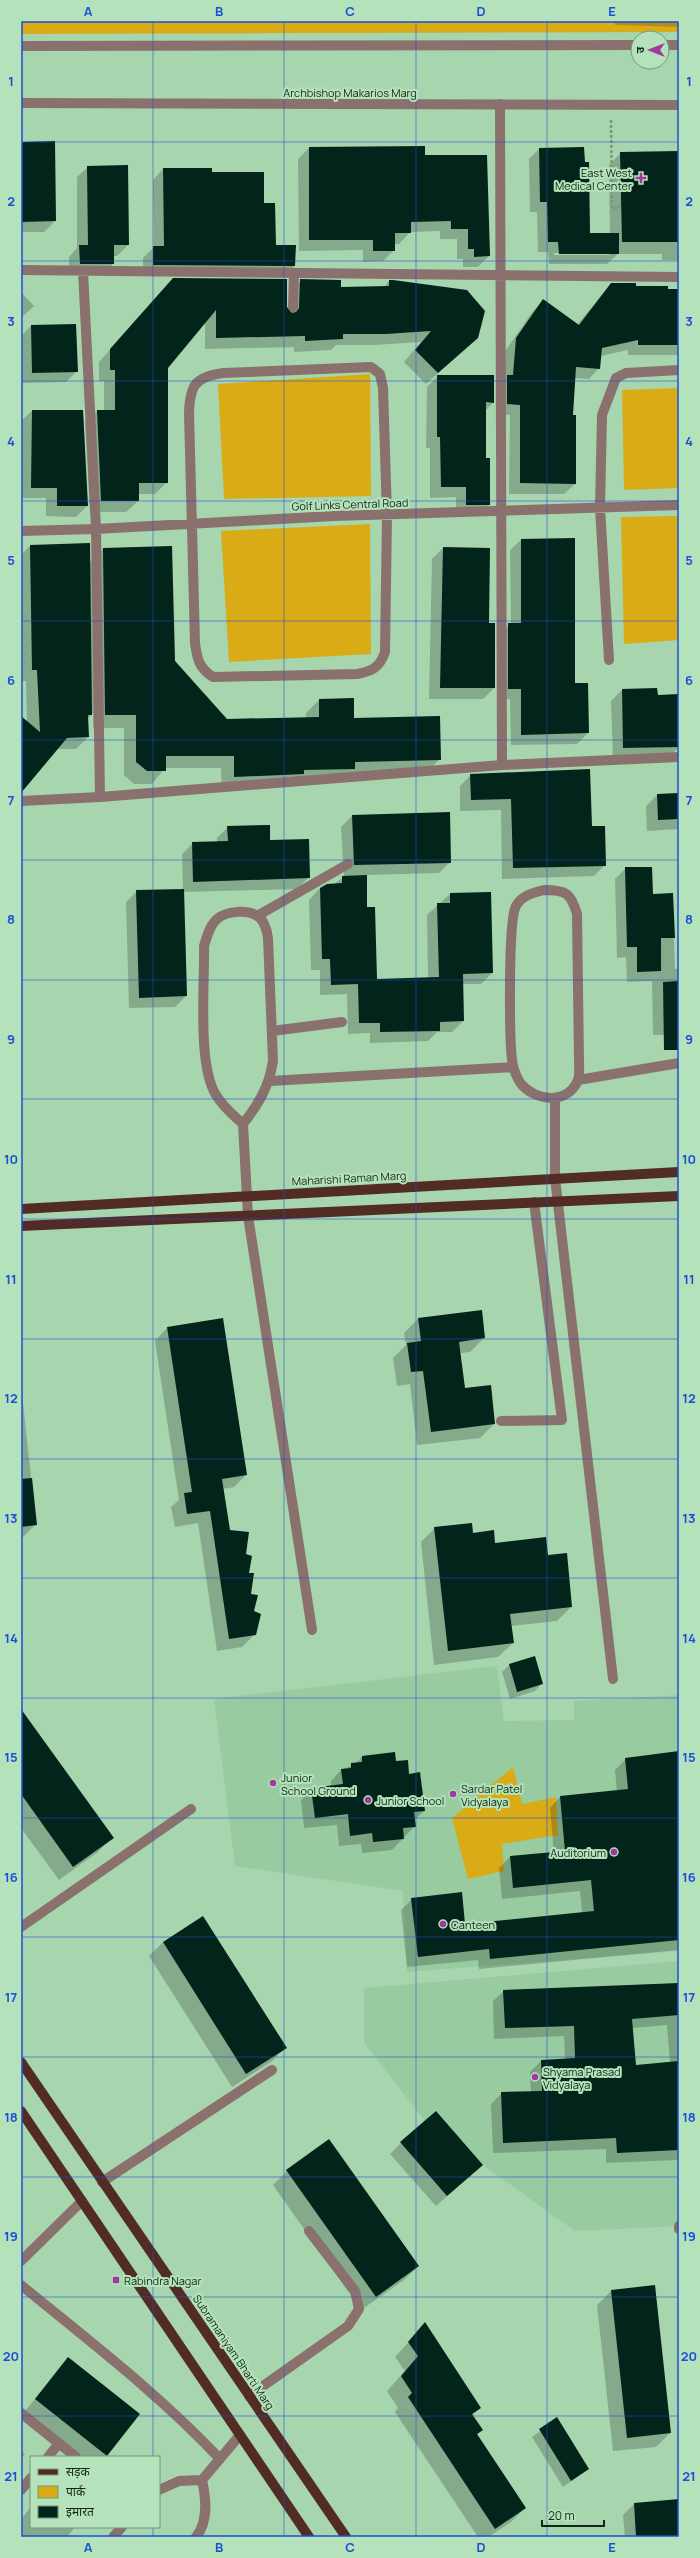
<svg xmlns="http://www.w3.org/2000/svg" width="700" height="2558" font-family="Manrope,'Noto Sans Devanagari',sans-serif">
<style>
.built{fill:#98cca0}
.green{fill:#d9ac17}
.forest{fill:#b48f15}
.shadow{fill:#0003;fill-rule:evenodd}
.building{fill:#02241a}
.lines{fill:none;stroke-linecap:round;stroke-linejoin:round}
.path{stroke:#769a7b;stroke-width:2.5;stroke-dasharray:3 2;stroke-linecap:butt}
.minor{stroke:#8a716d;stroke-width:10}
.major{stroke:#532b25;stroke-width:10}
.grid{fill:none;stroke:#1d4ed8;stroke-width:1;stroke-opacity:0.55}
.poi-dot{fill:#a0399d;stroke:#b4e2bb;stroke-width:1.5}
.labels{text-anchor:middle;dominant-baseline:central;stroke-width:4;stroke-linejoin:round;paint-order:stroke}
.street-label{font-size:11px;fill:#132516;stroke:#b4e2bb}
.poi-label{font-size:11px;fill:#132516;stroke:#b4e2bb;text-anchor:start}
.neatline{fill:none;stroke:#1d4ed8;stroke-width:1.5}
.grid-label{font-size:13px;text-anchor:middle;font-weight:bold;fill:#1d4ed8}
</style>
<rect width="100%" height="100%" fill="#a7d5ae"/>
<path class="built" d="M497 1666 504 1721 574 1720V1701L679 1695V1951L407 1972 403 1891 235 1866 214 1699Z
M679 1961V2226L575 2231 483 2165 436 2111 425 2121 364 2043V1988Z"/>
<path class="green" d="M21 21H679V32L21 34Z
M370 374 371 496 224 499 218 384Z
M679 388V488L624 490 622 390Z
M679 516V640L624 644 621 517Z
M370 524 371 654 229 662 221 531Z
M513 1767 522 1804 556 1797 558 1835 502 1844 504 1871 468 1879 452 1818Z"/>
<path class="forest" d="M614 21H679V27L615 25Z"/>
<path class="shadow" d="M21 143 55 221 44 232H21Z
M309 148 424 156 489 256 478 267H463V259H457V239H440V231L410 232 399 244H394V250L383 261 363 262V250L299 251 298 159Z
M539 149 589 234H610L609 165 621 153 679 152V260H662V254H618L607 264H549L548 252H538L537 212H530L529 159ZM554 253H609V255H554Z
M88 167 128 245 117 256H113V264L102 275H69V257L77 248V177Z
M163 169 211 173 263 204 275 246 294 266 284 277 143 275V258L154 247 153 180Z
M301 280 340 288 384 287 389 281 465 349 426 384 404 362 421 342 374 345H336L331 350 294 352V347L205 349V322L167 368V482L155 494H138V501L126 512H90L85 422 97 411H104V381H99V362L162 291 286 308 289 311V292Z
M611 284 679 291V355H628V350L600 356 599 368 589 379 575 378 572 416 575 484 564 494H509L510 415 497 414 504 380 506 350 533 311 543 301 577 325Z
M21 292 34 306 21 318Z
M31 326 77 371 66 382 22 383 21 336Z
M438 376 493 403 485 411V459L489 504 478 515 456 516V497L430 498V448H426L427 387Z
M32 411H83L87 506 76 517 46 516V498H21V421Z
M574 539V684L588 733 577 744 511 745 510 699H498V635L511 624 510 550 521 540Z
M30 546 89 563 103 549 174 661 226 720 306 718V713L319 700 353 720 440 759 427 772 222 790 221 768H165L152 784H134L124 775V728H93V713L87 719 88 737 76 749H56L21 790V717L27 723 26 681H21V555Z
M443 548 488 624H494V688L483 699H429L432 559Z
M656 689 657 696 679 695V747L669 757 613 759 611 701 622 690Z
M471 775 591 827 605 865 594 876 502 879 501 810 460 811V786Z
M679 794V829L647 831 646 806 657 795Z
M352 816 450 862 439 873 366 875V908L376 980 428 978 427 915 450 894 492 973 481 984H462L463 1021 452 1032H437L428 1041 370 1043V1033L348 1034 347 994 320 995V970H311L309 900 320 888 334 884 344 877 341 827Z
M228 827 269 841 308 840V878L297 889 183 892 186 996 175 1007 129 1008 126 902 137 891 183 890 182 854 193 843 217 842V838Z
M626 868 652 895 672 894 675 969H679V1035H653L652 981 627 982 626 957 617 958 615 879Z
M418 1319 484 1338 470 1352 460 1353 464 1390 494 1424 480 1438 417 1445 410 1384 397 1386 393 1358 406 1345 404 1333Z
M167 1328 246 1475 234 1487 223 1489 230 1531 245 1555 253 1611 255 1634 242 1647 217 1651 198 1523 175 1527 171 1507 179 1500 155 1341Z
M21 1384 36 1524 21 1539Z
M435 1528 472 1534 494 1544 547 1556 571 1607 557 1621 511 1626 513 1643 498 1657 434 1665 421 1542Z
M509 1665 542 1683 535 1691 510 1699 502 1672Z
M21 1715 112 1837 98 1852 59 1880 21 1828Z
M679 1752V1950L479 1969 478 1960 407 1967 401 1910 412 1899 464 1925 582 1913 580 1891 502 1899 499 1868 510 1857 554 1853 550 1808 560 1797 617 1792 615 1770 626 1759Z
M362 1757 395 1763 424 1811 414 1820 415 1826 392 1850 362 1853 361 1844 339 1846 337 1825 304 1828 301 1800 312 1789 331 1787V1781L341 1770 355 1764Z
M202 1917 285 2048 271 2062 232 2087 149 1956 163 1942Z
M679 1984V2160L606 2163V2149L493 2153 491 2104 502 2093 531 2092 530 2072 541 2061 565 2060 564 2036 494 2039 493 2001 504 1991ZM667 2025 670 2063 635 2066 632 2028Z
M401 2143 471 2175 436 2206 390 2154Z
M287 2171 418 2266 404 2280 361 2310 273 2185Z
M654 2287 670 2433 656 2447 613 2451 597 2305 611 2291Z
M425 2324 480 2408 472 2416 482 2430 476 2436 525 2508 511 2522 488 2537H478L395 2412 398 2408 387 2391 405 2371 395 2357Z
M68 2359 106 2455 105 2457H84L25 2411Z
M557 2419 588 2469 563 2487 532 2437Z
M21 2451 25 2454 21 2459Z
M679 2500V2537H625L623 2515 634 2504Z
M31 2507V2527H75L67 2537H21V2519Z"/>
<path class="building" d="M55 141 56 221 21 222V142Z
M425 146V155H487L490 256 474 257V249H468V229H451V221L411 222V233H395V251H373V240H309V147Z
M584 147 585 162H589L590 233H619V254H559L558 242H548L547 202H540L539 148Z
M679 151V242H622L620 152Z
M128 165 129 245H114V264H80L79 245H88L87 166Z
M163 168H212V172H264V203H275L276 245H296L295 266 153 265V246H164Z
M173 278 287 279V307L292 313 296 312 299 308 300 279 341 280V287L389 286V280H393L467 290 485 311 478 338 438 373 415 350 431 331 386 334H343V339L305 341V336L216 338V310L168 368V483H139V501H101L97 410H115V370H110V349Z
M611 283H636V286H668V289H679V345H638V340L602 348 600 369 576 367 573 415H576V484L520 483V405L507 404V375H513L516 338 543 299 579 325Z
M76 324 78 372 32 373 31 325Z
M437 375H494V403L486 402V458H490V505H466V487H441L440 437H437Z
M32 410H83L88 506H57V488H31Z
M575 538V683H588L589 733 521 735V689H508V623H521V539Z
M90 543 92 715H88L89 737 67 738 21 793V716L40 732 37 670H32L30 545Z
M172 546 175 661 227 719 319 717V699L354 698V718L440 716 441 760 355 762V769L304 770V774L234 777V756H166V771H147L136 762V715H105L103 548Z
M443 547 490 548 489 623H495V688H440Z
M657 688 658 695 679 694V747L623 748 622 689Z
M590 769 592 826H605L606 866 513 868 511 799 471 800 470 774Z
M679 793V819L658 820 657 794Z
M450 812 451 863 354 865 352 815Z
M270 825V840L309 839 310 878 193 882 192 842 228 841 227 826Z
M625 867H652L653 894 673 893 675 938H661V971L637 972V947H627Z
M367 875V907H375L377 979 439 977 437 903H450V893L491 892 493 973 463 974 464 1021 440 1022V1031L380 1032V1023H359L358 984 331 985 330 959H322L320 888 327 884 342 883V876Z
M184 889 187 996 139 998 136 890Z
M679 981V1050H664L663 982Z
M482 1310 485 1338 459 1342 465 1388 491 1385 495 1424 431 1432 423 1371 411 1372 407 1343 421 1341 418 1318Z
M223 1318 247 1475 222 1479 230 1530 249 1532 246 1554 252 1556 249 1573H254L251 1594 258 1595 254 1611 261 1614 256 1635 229 1639 210 1511 187 1514 184 1493 192 1492 167 1327Z
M32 1478 37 1525 21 1527V1479Z
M472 1523 473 1533 494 1530 495 1543 546 1537 548 1555 567 1553 572 1607 510 1614 514 1643 448 1651 434 1527Z
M535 1656 543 1684 517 1692 509 1664Z
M21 1709 114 1838 73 1867 21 1794Z
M679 1751V1940L490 1959 489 1949 418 1957 411 1898 462 1892 465 1924 594 1911 591 1880 513 1888 510 1856 565 1851 560 1796 628 1789 625 1758Z
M395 1752 396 1761 408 1760 409 1774 420 1772 425 1811 414 1812 416 1827 403 1828 404 1839 373 1842 372 1833 350 1836 348 1814 315 1818 311 1788 343 1784 341 1769 351 1768V1763L362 1762V1756Z
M203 1916 287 2048 246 2074 163 1942Z
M679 1983V2015L632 2019 636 2065 679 2061V2150L617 2153 616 2138 503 2143 501 2092 542 2091 541 2060 575 2058 574 2026 505 2028 503 1990Z
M436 2111 483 2165 447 2196 400 2142Z
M329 2139 419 2266 376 2297 286 2170Z
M655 2285 671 2433 627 2438 611 2290Z
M425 2322 481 2408 472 2414 483 2430 477 2434 526 2508 495 2529 408 2397 412 2393 401 2376 418 2356 408 2342Z
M68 2357 140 2414 107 2456 35 2399Z
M557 2417 589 2469 571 2481 539 2429Z
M679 2499V2537H636L634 2503Z"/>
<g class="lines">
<path class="path" d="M611 120 612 208H619V204H621"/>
<path class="minor" d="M662 45H679
M21 46 638 45
M21 103 679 105
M500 104 502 765
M21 270 679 277
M83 271 96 529 100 797
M293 307 294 273
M371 367 380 374 383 388 387 515 385 652C380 667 373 671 357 674L213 677C199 668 197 659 195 643L189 413C190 385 195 377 223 373Z
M21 531 96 529 334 516 679 505
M609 660 600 508 602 415 616 378 626 373 679 370
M21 801 100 797 502 765 679 757
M544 890C566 890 571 893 577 914L579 1059C579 1065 580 1074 578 1080 568 1104 538 1102 522 1085 519 1082 514 1071 513 1066 509 1048 508 920 516 906 522 895 533 893 544 890Z
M257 916 348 864
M272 1031 342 1022
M578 1080 679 1063
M270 1081 513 1067
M555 1099V1178L613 1679
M243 1124C233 1115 223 1107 216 1095 197 1065 205 983 204 946 207 937 209 927 216 920 225 911 249 908 260 918 265 923 267 931 268 938L273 1061C269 1087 259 1103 243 1124L248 1216 312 1630
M501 1421 562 1420 534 1202
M21 1927 191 1809
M102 2182 272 2070
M679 2226V2229
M21 2261 82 2201
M21 2285C89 2341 159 2394 220 2459
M249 2396 348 2326 359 2309 355 2291 309 2231
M21 2413 76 2457
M48 2457 59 2443
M202 2480 240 2435
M21 2490 31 2478
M159 2490 179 2481 202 2480C206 2498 209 2521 196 2537
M113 2537 122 2527"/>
<path class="major" d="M21 1209 679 1172
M21 1226 679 1196
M21 2062 346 2537
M21 2111 309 2537"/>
</g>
<path class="grid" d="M153 21V2457M284 21V2537M416 21V2537M547 21V2537M21 142H679M21 261H679M21 381H679M21 501H679M21 621H679M21 740H679M21 860H679M21 980H679M21 1099H679M21 1219H679M21 1339H679M21 1459H679M21 1578H679M21 1698H679M21 1818H679M21 1937H679M21 2057H679M21 2177H679M21 2297H679M21 2416H679M153 2527V2537"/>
<g class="poi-dot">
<path d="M639 172h4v4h4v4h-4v4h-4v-4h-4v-4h4z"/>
<circle cx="273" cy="1783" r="4"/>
<circle cx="453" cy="1794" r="4"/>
<circle cx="368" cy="1800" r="4"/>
<circle cx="614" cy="1852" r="4"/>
<circle cx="443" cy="1924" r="4"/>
<circle cx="535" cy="2077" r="4"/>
<rect x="112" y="2276" width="8" height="8" rx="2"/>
</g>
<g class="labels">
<g class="street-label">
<text x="350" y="92">Archbishop Makarios Marg</text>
<text transform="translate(350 504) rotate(-2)">Golf Links Central Road</text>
<text transform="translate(349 1178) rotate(-3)">Maharishi Raman Marg</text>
<text transform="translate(234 2352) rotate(56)">Subramaniyam Bharti Marg</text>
</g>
<g class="poi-label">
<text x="632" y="172" text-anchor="end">East West<tspan x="632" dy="13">Medical Center</tspan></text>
<text x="281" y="1777">Junior<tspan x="281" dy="13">School Ground</tspan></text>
<text x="461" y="1788">Sardar Patel<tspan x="461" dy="13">Vidyalaya</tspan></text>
<text x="376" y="1800">Junior School</text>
<text x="606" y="1852" text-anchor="end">Auditorium</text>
<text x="451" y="1924">Canteen</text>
<text x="543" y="2071">Shyama Prasad<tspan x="543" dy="13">Vidyalaya</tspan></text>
<text x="124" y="2280">Rabindra Nagar</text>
</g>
</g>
<rect width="700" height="2558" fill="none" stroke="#b4e2bb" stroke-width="44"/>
<rect x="30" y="2456" width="130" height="72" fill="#b4e2bb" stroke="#749679"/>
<rect x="38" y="2469" width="20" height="6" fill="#532b25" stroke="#749679"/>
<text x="66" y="2476" font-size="12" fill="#132516">सड़क</text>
<rect x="38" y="2486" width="20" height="12" fill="#d9ac17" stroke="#749679"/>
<text x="66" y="2496" font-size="12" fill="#132516">पार्क</text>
<rect x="38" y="2506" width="20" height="12" fill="#02241a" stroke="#749679"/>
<text x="66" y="2516" font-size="12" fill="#132516">इमारत</text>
<g transform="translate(650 50) rotate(270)"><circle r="19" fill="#b4e2bb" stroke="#749679"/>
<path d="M0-3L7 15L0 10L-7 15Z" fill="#a0399d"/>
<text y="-6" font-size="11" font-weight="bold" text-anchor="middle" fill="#132516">उ</text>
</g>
<path d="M542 2520v6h62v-6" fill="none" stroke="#132516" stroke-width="2"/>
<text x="548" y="2520" font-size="12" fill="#132516" stroke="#b4e2bb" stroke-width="3" paint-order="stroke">20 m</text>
<rect x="22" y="22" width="656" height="2514" class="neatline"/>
<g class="grid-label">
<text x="88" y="16">A</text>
<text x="219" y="16">B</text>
<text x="350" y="16">C</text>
<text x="481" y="16">D</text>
<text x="612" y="16">E</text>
<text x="11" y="86">1</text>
<text x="689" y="86">1</text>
<text x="11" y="206">2</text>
<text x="689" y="206">2</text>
<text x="11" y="326">3</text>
<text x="689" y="326">3</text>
<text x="11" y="446">4</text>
<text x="689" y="446">4</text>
<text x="11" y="565">5</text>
<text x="689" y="565">5</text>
<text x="11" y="685">6</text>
<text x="689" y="685">6</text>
<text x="11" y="805">7</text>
<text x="689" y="805">7</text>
<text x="11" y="924">8</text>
<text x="689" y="924">8</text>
<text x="11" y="1044">9</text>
<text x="689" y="1044">9</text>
<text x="11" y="1164">10</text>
<text x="689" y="1164">10</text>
<text x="11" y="1284">11</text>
<text x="689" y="1284">11</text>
<text x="11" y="1403">12</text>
<text x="689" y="1403">12</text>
<text x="11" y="1523">13</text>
<text x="689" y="1523">13</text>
<text x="11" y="1643">14</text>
<text x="689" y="1643">14</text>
<text x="11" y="1762">15</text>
<text x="689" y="1762">15</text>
<text x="11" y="1882">16</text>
<text x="689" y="1882">16</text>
<text x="11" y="2002">17</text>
<text x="689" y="2002">17</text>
<text x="11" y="2122">18</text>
<text x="689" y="2122">18</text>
<text x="11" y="2241">19</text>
<text x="689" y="2241">19</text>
<text x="11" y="2361">20</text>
<text x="689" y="2361">20</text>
<text x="11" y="2481">21</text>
<text x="689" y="2481">21</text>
<text x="88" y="2552">A</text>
<text x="219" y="2552">B</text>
<text x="350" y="2552">C</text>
<text x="481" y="2552">D</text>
<text x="612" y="2552">E</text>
</g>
</svg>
